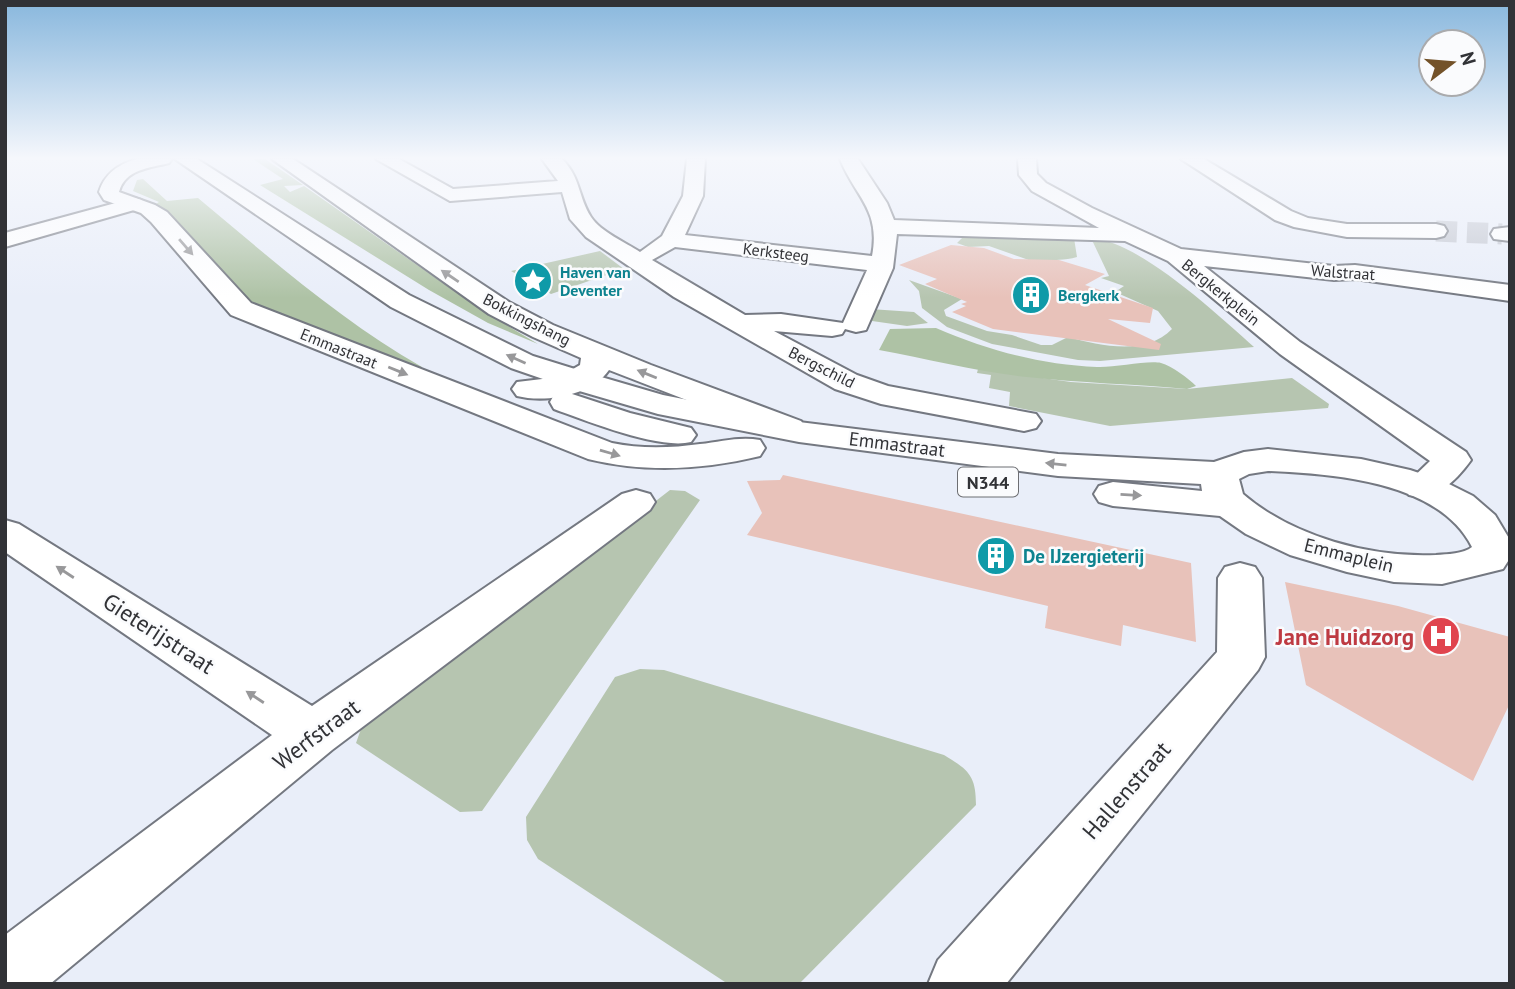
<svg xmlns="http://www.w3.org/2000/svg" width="1515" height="989" font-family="'PT Sans',sans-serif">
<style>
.green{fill:#b6c5b0}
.forest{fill:#aec2a5}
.building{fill:#e8c2ba}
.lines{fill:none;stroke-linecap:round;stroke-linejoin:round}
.street-tunnel{stroke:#c4c8d2;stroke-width:21;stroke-dasharray:21 10;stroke-linecap:butt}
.street-casing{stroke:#747881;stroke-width:4}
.secondary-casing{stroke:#747881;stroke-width:4}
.primary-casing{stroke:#747881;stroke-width:4}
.street{fill:#fff;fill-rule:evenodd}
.secondary{fill:#fff;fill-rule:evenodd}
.primary{fill:#fff;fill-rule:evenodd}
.oneway{fill:#98989a}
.labels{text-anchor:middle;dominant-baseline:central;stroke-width:5;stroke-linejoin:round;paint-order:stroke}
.far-street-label{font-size:16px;fill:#313236;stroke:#fafbfd}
.far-culture-label{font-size:16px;font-weight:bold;fill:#0d838f;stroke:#fafbfd;text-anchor:start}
.shield{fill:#fafbfd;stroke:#6d6e72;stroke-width:2}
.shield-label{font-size:18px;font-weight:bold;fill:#313236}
.street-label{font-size:19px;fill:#313236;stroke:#fafbfd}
.culture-label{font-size:19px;font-weight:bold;fill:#0d838f;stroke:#fafbfd;text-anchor:start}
.near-street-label{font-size:23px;fill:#313236;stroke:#fafbfd}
.near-health-label{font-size:23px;font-weight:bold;fill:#be3a42;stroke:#fafbfd;text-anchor:end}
</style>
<rect width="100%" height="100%" fill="#e9eef9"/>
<path class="green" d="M969 231 1074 238 1077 257C1064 261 1054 258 1040 264L989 246 968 247 957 243Z
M1091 238C1139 241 1217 314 1254 347L1100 361 1078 360 992 344 947 327 922 308 919 291 909 280 962 299 944 310 946 316 987 331 1012 335 1041 345H1052L1068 337C1101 346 1146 356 1172 329L1158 311 1115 292 1124 286 1101 278 1109 276Z
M600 251 624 269 551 294 511 271Z
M870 309 914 312 928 323 907 326 865 320Z
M978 369 1071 382 1187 389 1292 378 1329 404 1328 408 1110 426 1009 406 1010 392 989 388 991 375 977 373Z
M670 490 685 491 700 500 482 811 460 812 356 743 361 729Z
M640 669 664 670 944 755C969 770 976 776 976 805L799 984H728L538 859 527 840 526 817 615 677Z"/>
<path class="forest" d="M253 159H265L303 185 284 186 290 192 304 186 480 309 538 344 488 323 429 290 260 185 283 179Z
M143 179 167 201 198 198C270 258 341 321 422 367L416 370 256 307 243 296 166 212 154 205 159 202 133 191 137 180Z
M936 328C987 350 1041 365 1097 367 1113 368 1148 360 1161 363 1172 366 1188 378 1196 386L1187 389C1133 384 1080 383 1027 377 978 372 928 359 879 350L890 329Z"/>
<path class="building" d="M951 245 984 248 1014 259 1059 260 1105 274 1085 285 1153 308 1150 323 1108 319 1161 344 1159 350 993 329 952 312 966 306 961 304 967 302 925 284 937 279 899 265Z
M783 475 1191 563 1196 642 1123 625 1121 646 1045 628 1048 606 747 535 762 513 747 481 780 480Z
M1285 582 1398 606 1510 637V703L1473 781 1306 685Z"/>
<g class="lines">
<path class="street-tunnel" d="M1436 231 1502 234"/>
<defs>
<path id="street" d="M376 159H399L453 189 558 181 542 159H562C581 178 578 197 591 217 601 232 625 242 640 252L662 236 683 196 687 159H705L703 196 685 235 872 256C881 209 855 197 840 159H858L887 203 894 220 1099 228 1032 191 1019 175 1018 159H1036L1037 174 1046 183 1092 208 1181 249 1334 266 1355 265 1510 285V301L1355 279 1334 280 1204 266 1300 342 1466 452 1471 460C1456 481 1435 502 1409 495L1403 487 1430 461 1280 354 1168 261 1125 241 897 234 893 268 866 330 856 332 845 329 842 334 832 336 774 331 857 375 888 386 1036 414 1041 421 1036 428 1024 431 881 404 835 389 674 297 586 237 570 219 562 192 450 201ZM675 247 867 270 843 323 781 314 745 315 652 260Z
M1181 159H1204L1291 211 1308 218 1347 224H1436L1444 226 1447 231 1444 236 1436 238 1347 237 1294 227 1275 220Z
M134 198 141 200 144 204 141 208 5 247V233Z
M1510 227V241L1494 239 1491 234 1494 229Z
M636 490 650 494 655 502 650 510 332 750 50 984H5V935L272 735 5 552V520L19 524 312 706 622 494Z
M1240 563 1255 567 1262 578 1265 657 1258 670 1006 984H928L938 960 1217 652 1218 578 1225 567Z"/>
<path id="secondary" d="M137 159H172L169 163C150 168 125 169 119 192L155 205 167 212 251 303 612 443C641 449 671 448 700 444 720 442 740 436 760 440L765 448 760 456C702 470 646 473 588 459L231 315 151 222 141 213 104 200 99 192C105 173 119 164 137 159Z
M272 159H293L509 302 553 325 651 365 801 421 806 428 801 435 789 438 777 435 609 370C591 396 545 403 517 396L512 389 517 382 559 377 580 365 581 358 533 337 489 314Z"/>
<path id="primary" d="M175 159H197L409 295 533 356 591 374 663 395 799 422 1058 454 1214 462 1244 452 1268 449 1361 459 1410 470 1443 481 1473 496 1495 515 1510 540V558L1503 569 1442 584 1394 582 1347 572 1290 555 1246 534 1220 516 1113 506 1099 502 1094 494 1099 486 1113 482 1202 491 1201 484 1058 476 799 442 658 414 569 388 511 368 391 307ZM1268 471C1333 474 1439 481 1472 547 1464 554 1447 554 1436 555 1371 558 1293 537 1243 494L1239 479 1249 474Z
M566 392 630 413 691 428 696 435 691 442C659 450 587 421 554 409L550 402 554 395Z"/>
</defs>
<use href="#street" class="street-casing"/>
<use href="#secondary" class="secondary-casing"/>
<use href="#primary" class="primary-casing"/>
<use href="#street" class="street"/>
<use href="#secondary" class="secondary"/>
<use href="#primary" class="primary"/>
</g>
<defs><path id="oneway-solid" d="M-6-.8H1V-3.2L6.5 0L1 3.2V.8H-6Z" transform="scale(1.75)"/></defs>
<g class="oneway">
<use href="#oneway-solid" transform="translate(186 247) rotate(49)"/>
<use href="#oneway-solid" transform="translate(450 276) rotate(-146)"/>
<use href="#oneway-solid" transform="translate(516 359) rotate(-156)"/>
<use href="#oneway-solid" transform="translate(398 371) rotate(22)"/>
<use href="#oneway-solid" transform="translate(647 374) rotate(-158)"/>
<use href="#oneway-solid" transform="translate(610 453) rotate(16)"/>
<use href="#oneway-solid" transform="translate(1056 464) rotate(-174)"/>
<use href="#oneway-solid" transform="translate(1131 495) rotate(3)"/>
<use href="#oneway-solid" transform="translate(65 572) rotate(-147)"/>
<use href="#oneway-solid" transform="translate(255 697) rotate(-147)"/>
</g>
<linearGradient id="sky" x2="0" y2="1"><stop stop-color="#88b7dd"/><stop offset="0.53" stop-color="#f5f7fc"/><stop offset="1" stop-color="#f5f7fc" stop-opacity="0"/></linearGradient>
<rect width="1515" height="298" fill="url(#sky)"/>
<defs>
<symbol id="sight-disc" viewBox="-11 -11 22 22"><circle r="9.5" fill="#0f9aa8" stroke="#fafbfd"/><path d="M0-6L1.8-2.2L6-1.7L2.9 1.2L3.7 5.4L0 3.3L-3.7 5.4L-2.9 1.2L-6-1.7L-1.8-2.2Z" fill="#fff"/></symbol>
<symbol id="building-disc" viewBox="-11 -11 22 22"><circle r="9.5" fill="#0f9aa8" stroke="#fafbfd"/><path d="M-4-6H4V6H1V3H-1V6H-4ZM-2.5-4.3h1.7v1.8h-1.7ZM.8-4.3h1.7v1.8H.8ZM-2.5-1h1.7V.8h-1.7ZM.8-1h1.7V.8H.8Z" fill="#fff"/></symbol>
<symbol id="hospital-disc" viewBox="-11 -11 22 22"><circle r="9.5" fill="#e0444e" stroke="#fafbfd"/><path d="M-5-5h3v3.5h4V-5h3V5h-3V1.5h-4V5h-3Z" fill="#fff"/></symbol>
</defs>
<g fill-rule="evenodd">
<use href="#sight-disc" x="511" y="259" width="44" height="44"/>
<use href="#building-disc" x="1009" y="273" width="44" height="44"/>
<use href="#building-disc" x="974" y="534" width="44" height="44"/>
<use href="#hospital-disc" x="1419" y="614" width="44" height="44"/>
</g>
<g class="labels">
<g class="far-street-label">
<text transform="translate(776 252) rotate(7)">Kerksteeg</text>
<text transform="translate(1343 272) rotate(4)">Walstraat</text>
<text transform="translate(1221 292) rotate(39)">Bergkerkplein</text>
<text transform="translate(527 319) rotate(27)">Bokkingshang</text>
<text transform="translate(339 348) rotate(22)">Emmastraat</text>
<text transform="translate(822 367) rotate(27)">Bergschild</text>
</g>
<g class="far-culture-label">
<text x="560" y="272">Haven van<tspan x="560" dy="18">Deventer</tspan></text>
<text x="1058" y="295">Bergkerk</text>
</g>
<rect class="shield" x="958" y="467.5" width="60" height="29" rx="5"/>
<g class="shield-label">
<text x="988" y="482">N344</text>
</g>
<g class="street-label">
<text transform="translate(897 444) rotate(7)">Emmastraat</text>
<text transform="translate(1349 555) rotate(14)">Emmaplein</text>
</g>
<g class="culture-label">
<text x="1023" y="556">De IJzergieterij</text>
</g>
<g class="near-street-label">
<text transform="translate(159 633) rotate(33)">Gieterijstraat</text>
<text transform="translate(316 734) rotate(-37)">Werfstraat</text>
<text transform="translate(1126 790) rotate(-49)">Hallenstraat</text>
</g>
<g class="near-health-label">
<text x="1414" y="636">Jane Huidzorg</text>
</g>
</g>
<rect width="1515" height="989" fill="none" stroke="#313236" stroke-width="14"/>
<g transform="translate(1452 63) rotate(74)"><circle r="33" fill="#fafbfd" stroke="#aaabad" stroke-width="2"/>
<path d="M0-5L12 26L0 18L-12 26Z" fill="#735229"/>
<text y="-10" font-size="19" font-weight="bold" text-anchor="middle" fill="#313236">N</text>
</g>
</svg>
